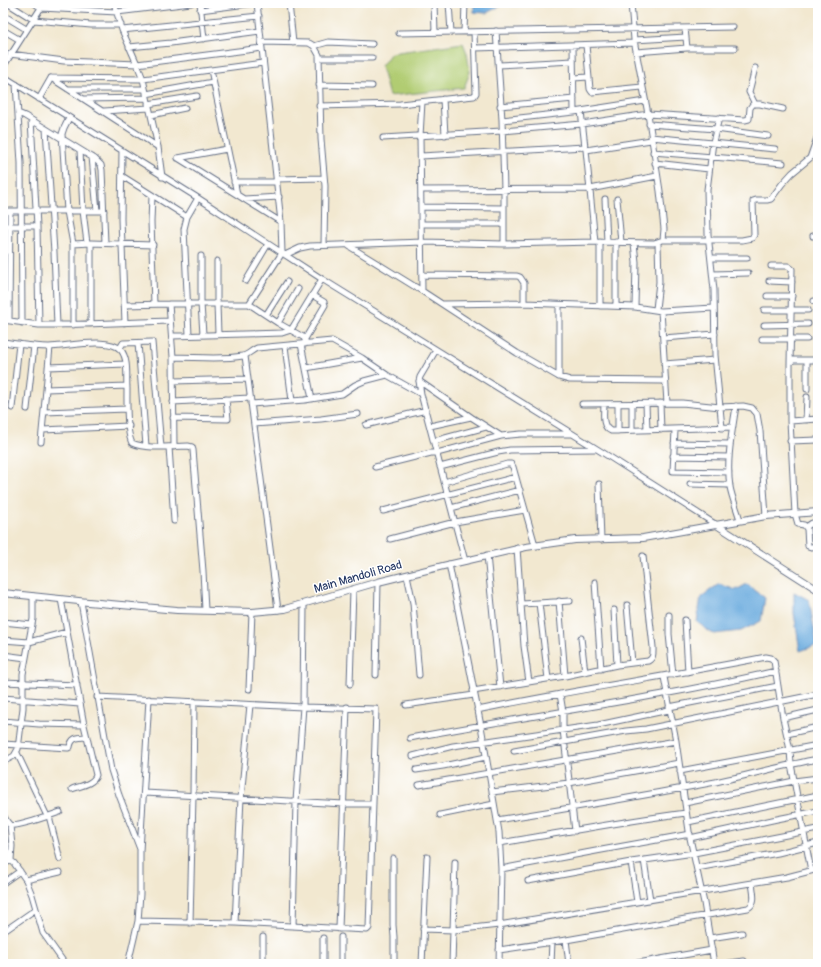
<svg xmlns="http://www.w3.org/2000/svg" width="821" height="967" font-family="Pangolin,sans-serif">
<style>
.green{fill:#b1cc72;stroke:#667e68}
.water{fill:#6babde;stroke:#436d9e}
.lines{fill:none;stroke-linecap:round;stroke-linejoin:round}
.minor-casing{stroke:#667086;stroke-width:7}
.tertiary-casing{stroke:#667086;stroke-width:8}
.minor{stroke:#fff;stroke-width:5}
.tertiary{stroke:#fff;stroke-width:6}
.labels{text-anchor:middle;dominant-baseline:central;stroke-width:3;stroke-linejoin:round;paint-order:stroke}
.street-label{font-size:12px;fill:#1b2f5e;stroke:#fff}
</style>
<rect width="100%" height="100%" fill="#fff"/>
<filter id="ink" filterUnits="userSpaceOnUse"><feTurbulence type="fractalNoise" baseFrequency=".025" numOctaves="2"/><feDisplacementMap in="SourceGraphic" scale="8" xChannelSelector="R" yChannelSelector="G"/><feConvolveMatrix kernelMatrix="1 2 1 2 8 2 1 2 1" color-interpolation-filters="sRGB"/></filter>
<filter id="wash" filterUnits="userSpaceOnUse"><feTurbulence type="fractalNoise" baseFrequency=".012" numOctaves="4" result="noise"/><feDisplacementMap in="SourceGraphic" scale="16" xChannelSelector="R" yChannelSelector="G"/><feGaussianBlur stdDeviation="0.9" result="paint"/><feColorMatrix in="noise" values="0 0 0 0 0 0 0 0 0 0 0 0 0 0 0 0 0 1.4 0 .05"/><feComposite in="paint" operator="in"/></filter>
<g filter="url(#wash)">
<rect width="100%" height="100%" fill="#f2e8d0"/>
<path class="green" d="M463 43 467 53 470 72 464 88 389 96 381 66 391 53Z"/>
<path class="water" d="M474 3H500L501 6 486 13 474 12Z
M719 584 736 590 747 584 765 598 761 621 741 631 714 634 710 632 697 622 701 597Z
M794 592 809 600 817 645 800 651 794 613Z"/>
</g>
<g filter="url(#ink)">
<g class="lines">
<defs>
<path id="minor" d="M7 3 34 20 91 25H121
M34 3 41 8 117 12 191 3
M114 3 122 30 137 64 262 48
M200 3 204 39
M257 3 281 222 282 253 249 304 278 323 303 337 305 339V344
M289 3 293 43
M434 3 435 32
M449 3 451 32
M200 10 255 3
M3 15 26 29
M685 28 687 48
M3 30 20 40
M122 30 259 16
M496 31 502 120 504 190V244
M464 32 465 3
M399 33 733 27
M634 40 686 37
M261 42 309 43 314 46 319 55 321 139 325 186 324 245
M586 45 590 89 592 92 642 87
M314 46 328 42 372 44
M573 46 574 112
M129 47 171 43 260 31
M475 48 634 43
M636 52 687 48H735
M10 54 64 61 137 64 143 79 158 147 162 177
M320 58H372
M499 65 573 61
M3 67 44 3
M755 68 749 92 755 104
M211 70 237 194
M3 76 198 198 322 279 605 454 715 524
M51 78 143 79 263 63
M574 78 588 77
M16 84 21 163 22 323
M319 85 372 86
M68 89H145
M146 94 213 82
M39 99 51 78 158 147
M84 99 147 98
M443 99 445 135
M422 102 420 136 422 291
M148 104 197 96
M319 106 400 104 474 96 476 93 474 32
M500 106 574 99
M104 111 149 108
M581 111 585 147
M18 113 25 116 95 159 101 165 102 170 105 243
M151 115 185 108
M69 118 64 128 62 134 67 211 73 244V325
M719 118 713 142 707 190 708 234 714 290 715 355 722 428
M31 120 37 226 39 325
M502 120 574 112 645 101
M649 124 716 129 768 136
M46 129 54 252 57 325
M651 137 775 149
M383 138 502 131 582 124 648 114 745 120 749 119 750 108 753 104H760L783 109
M80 150 83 211 87 243
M586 150 595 242
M122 151 121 219 125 323
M653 152 783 163
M421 156 585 147 586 150 651 140
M92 157 97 211
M178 158 281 222
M178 158 227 149
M655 163 709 169
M122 176 187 217
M276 179 324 178
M234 182H277
M421 190 590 189 657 176
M152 196 151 222 154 304
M244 199 279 197
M605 199 607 242
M617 199 621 242
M422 207 504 208
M3 211H104
M422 224H504
M3 226H37
M813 236 818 235
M663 240H742L752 238 754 235 753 201 756 200H767L771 199 782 184 792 173 810 158 818 135
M600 242V306
M616 242V306
M91 243V324
M634 243 636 262 635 307
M73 244 91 243 153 245
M349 246 422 291 517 353 559 377 570 380 665 381
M285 255 300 248 310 246 423 242 504 244 595 242 654 243 663 240 664 229 660 191 648 114 634 40 631 3
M201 256V304L203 334
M711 258H747
M217 261V304L218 334
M771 266H788L792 269 790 363
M713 274 748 273
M422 275 517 276 520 277 524 283V303
M246 281 268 244
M769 281 792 282
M767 296H792
M814 301H818
M169 304 173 357 174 447
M443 304 524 303 635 307 661 311 714 308
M124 305 169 304H249
M656 309 659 282 658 242
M764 310H808
M661 311 667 403
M266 315 287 282
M3 320 39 325H57L170 321
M9 320 10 211
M278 323 298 289
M764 325 808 324
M189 335 184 229 187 217 198 198
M172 336 282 333 291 330 322 279
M663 338 715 334
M305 339 325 305 324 302 312 295
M762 339H807
M3 342C18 344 34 347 49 347 66 347 109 336 121 350 129 360 126 377 127 389 127 402 126 433 132 443 148 450 171 446 188 446L192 447 193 450 203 571 205 610
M138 343 146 446
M301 344 312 399
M285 346 292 401
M120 348 123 343 152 342 161 447
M436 350 420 377 419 381 421 394 465 561
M245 356 278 610
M173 357C196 357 221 360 243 356 248 355 252 350 257 348L332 341 362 358 387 375 421 394
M807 360V389
M818 360H793L790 363V421L795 514 798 524 804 525 807 529 808 546 811 547 818 546
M664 364 715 360
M48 367 126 364
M306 368 362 358
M559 377V305
M173 381 248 379
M419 381 471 417 501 436
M46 389 127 386
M173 402 250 398
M660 403 661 430
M251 404 305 400 342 394 355 385 364 381 387 375
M582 404 682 403 720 407 743 406 752 408 757 414 760 431 766 516
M604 404C604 413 601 427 611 431L733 427
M618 404V431
M632 404V430
M646 404 647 430
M736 406C732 433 726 460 730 487 732 498 737 509 740 520
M12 408 19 344
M27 409 34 346
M44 412 127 409
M173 418 228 419 226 399
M806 420 807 397
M790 421 818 419
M254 424 321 419 358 414
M366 425 426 410
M430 426 471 417
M43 430 129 426
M675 430 673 471 729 472
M434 441 486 427
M790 441 818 440
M41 442 50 347
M674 443 730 444
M169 447 174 521
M673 456 729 457
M375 467 431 453H437L501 436 521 434H571
M440 467 498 452 510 450 595 449
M444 482 507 464H511L513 467 535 545
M599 484 601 540
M690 484 730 485
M451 508 520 490
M383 511 516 477
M806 527 812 523H818
M390 539 455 522 525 510
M517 548 524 646 529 682
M487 555 500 687
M449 564 481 726 499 832 501 869 499 964
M407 575 413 603 419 675
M595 582 601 669
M61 599 84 725 96 775C94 784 80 786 72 789
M559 601 565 676
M81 602 111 770 119 795 140 849
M539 603 548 679
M522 604 570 601
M627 605 632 663
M614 610 617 665
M669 615V634L673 675
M685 620 688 672
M3 622 32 625
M581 638 585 672
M3 640 29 642 67 632
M3 655 26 658
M376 675 378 582
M664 677 676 741 690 838 704 903 714 964
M3 682 77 685
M350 684 353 590
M249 689 252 612
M473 691 565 676 617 665 648 661C654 658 653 653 653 647L643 556
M560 694 563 712V730L575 831
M97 697 303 707 376 709 369 928 367 930 235 923 138 921 140 894V851L149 699
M3 698 80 704
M406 705 474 695
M669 707 778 686
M477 710C573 690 670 676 766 657L771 658 774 661 783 718 790 750 791 764 811 871
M783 718 818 710
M3 721 39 724 84 725
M787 734 818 727
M410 738C532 715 655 699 776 671
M3 744 68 748 70 747C72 736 79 738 87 737
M514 751 626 731 646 729 818 694
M17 753 47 816
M413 756 453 746 598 725 669 710
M3 762 14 756 18 749 23 708V674L33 619V596
M416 770 443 766 486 757
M680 771 818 745
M419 785 676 741
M492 792 569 783 679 763
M145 793 344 804H372
M685 803 794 781 818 778
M3 815C5 818 7 823 10 825 17 828 51 815 60 812
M440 815 494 804
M49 816 60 859
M497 820C566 809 636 797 705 784 743 777 780 766 818 759
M688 822 818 795
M690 838 777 819 818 811
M500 843C562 833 624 821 686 813
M3 855 14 863 26 880 32 895 43 933 65 964
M393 858V925L394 937V964
M644 860 650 900
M631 862 637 902
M3 865 11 860 12 846 10 825
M697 868 778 853 818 843
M501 869 596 851 690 834
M26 880 60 872
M528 881 631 862 694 853 818 829
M3 883 20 871
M190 923 193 796 194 701
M235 923 241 798 250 705
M293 926 296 801 303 707 304 604
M339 929 347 707
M423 929 454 930 499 925 787 877 818 869
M3 932 36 909
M710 938 742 933
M566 940 569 964
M499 950 566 940 748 908C757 903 753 892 752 883
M128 964 138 921
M263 964V937
M323 964V938
M341 964V937
M422 964 427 857
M452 964 455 862
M551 964 552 942
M632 964 712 950
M724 964 744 961"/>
<path id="tertiary" d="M715 524 818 590
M3 593 88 602 177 610 252 612 285 609 378 582 443 566 526 547 575 540 643 538 766 516 818 512"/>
</defs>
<use href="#minor" class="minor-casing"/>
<use href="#tertiary" class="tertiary-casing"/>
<use href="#minor" class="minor"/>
<use href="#tertiary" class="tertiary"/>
</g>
</g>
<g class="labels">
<g class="street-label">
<text transform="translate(358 577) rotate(-16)">Main Mandoli Road</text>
</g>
</g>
<rect width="821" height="967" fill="none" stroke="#fff" stroke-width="16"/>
</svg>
